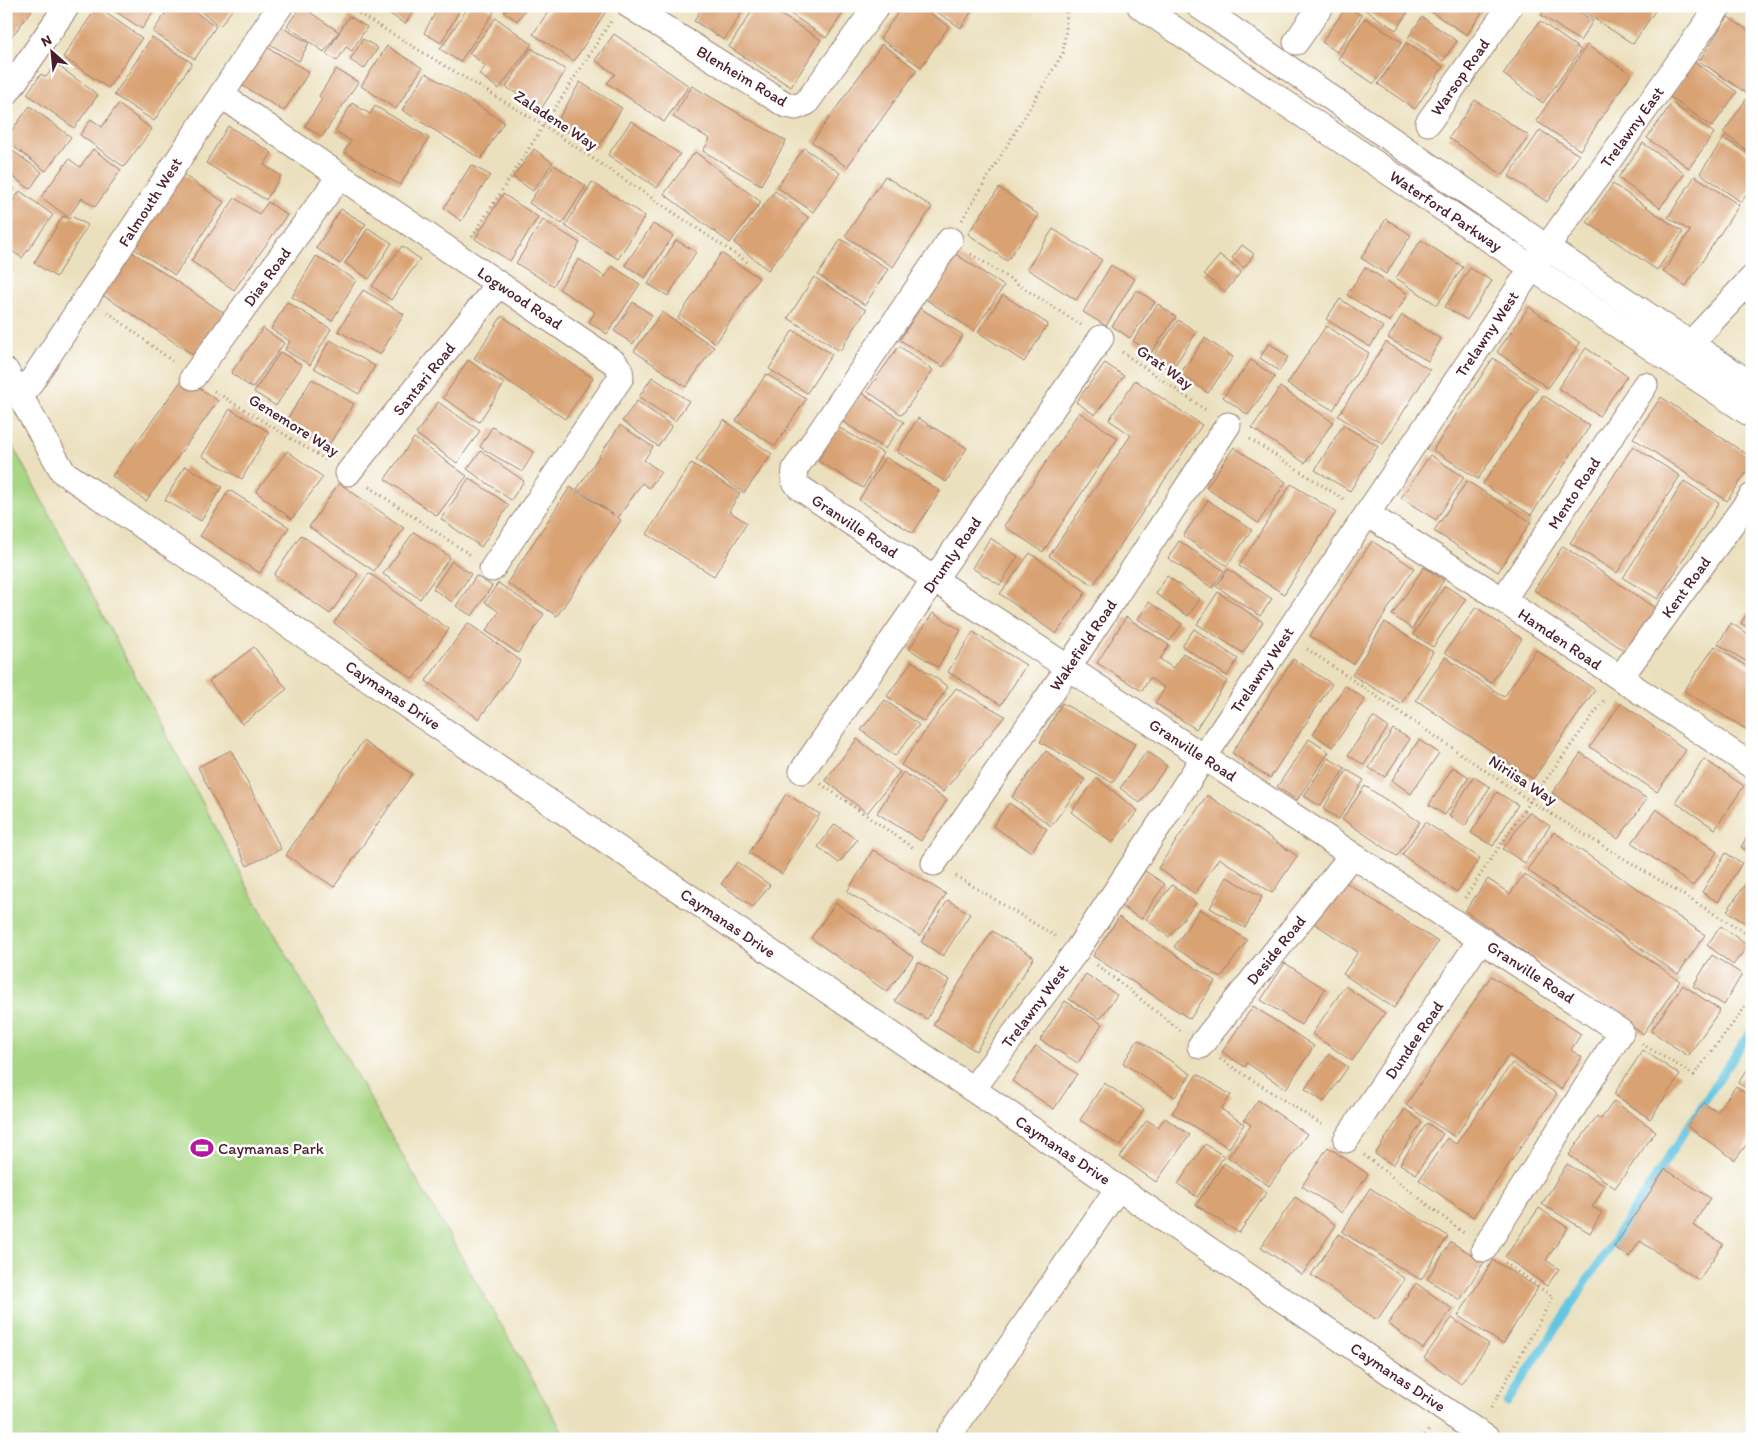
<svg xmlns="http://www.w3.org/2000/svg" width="1758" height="1445" font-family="Itim,sans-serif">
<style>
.green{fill:#a8d684;stroke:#797a58}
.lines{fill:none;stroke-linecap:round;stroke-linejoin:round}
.stream{stroke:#63c6e1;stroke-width:8}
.building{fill:#d9a273}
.minor-casing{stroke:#9a8074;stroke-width:27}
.path{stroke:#9a8074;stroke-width:3;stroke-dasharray:1 4;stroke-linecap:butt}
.minor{stroke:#fff;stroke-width:25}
.labels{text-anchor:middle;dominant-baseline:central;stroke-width:5;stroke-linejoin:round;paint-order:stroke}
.street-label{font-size:16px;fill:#4a1f2b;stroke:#fff}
.poi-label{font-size:16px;fill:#4a1f2b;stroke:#fff;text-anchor:start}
</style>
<rect width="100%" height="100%" fill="#fff"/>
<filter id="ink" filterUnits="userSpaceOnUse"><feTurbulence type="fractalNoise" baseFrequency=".02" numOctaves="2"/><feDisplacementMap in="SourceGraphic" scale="10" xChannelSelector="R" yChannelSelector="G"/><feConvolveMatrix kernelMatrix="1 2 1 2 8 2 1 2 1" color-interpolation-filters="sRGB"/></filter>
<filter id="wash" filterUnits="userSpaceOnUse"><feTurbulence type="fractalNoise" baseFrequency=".0096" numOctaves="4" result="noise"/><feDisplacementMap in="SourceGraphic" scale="20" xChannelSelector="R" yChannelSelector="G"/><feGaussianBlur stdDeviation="1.12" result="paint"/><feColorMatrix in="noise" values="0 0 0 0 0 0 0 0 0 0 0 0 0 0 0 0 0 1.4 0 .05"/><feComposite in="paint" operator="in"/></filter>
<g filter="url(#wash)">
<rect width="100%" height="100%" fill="#ebe0bd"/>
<path class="green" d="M6 433 248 888 567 1439H6Z"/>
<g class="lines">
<path class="stream" d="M1507 1403 1752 1029"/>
</g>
<g id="blocks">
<path class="building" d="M6 6H35L6 44Z
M107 6H157L142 29Z
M170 6H186L216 26 195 59 153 32Z
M193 6H235L220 26Z
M301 6 339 32 324 52 287 26Z
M378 6H417L405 24Z
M439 6H450L459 11 441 43 424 33Z
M469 6H486L494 12 460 62 440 49Z
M508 6H528L517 21 504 12Z
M552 6H602L607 10 574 61 533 34Z
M703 6H746L724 40 694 21Z
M755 6H767L821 40 791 87 729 47Z
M779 6H842L846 9 826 38Z
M902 6H919L949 26 921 67 880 39Z
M928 6H975L961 28Z
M1347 6 1362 16 1337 52 1322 42Z
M1359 6H1412L1396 30Z
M1426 6H1486L1467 35 1425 8Z
M1547 6H1571L1593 21 1580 41 1541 15Z
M1575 6H1658L1633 44Z
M97 7 142 38 108 88 63 57Z
M349 16 367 27 352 51 346 47 337 61 326 54Z
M1422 17 1457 41 1443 61 1408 38Z
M1728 17 1752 33V97L1699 61Z
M496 18 532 44 499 89 479 74 486 66 469 53Z
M1365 18 1402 42 1374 84 1338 59Z
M1540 21 1581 50 1543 103 1503 74Z
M278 25 309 43 299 61 268 43Z
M614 34 689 86 664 122 607 83 615 74 595 60Z
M152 37 192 63 154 121 114 95Z
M363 39 378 48 364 69 350 60Z
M1406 43 1443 67 1415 109 1378 84Z
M262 44 309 72 284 111 238 83Z
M882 44 917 70 847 167 812 142Z
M1587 45 1631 74 1580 150 1536 121Z
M387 46 422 68 396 109 361 86Z
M531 48 566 70 541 109 506 87Z
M1695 62 1737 92 1712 127 1670 97Z
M56 64 98 95 74 128 27 94 41 74 46 77Z
M336 69 358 82 322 137 305 126 322 99 319 96Z
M426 73 504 122 481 159 402 110Z
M580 82 622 108 597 149 555 125Z
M692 86 786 141 761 185 703 151 710 139 673 117Z
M1747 98 1752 101V154L1723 133Z
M1475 100 1529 136 1503 175 1449 138Z
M352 103 370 114 375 106 429 138 400 185 344 152 351 141 335 131Z
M1672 103 1714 133 1689 168 1647 138Z
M118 104 152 129 124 167 80 135 91 119 102 127Z
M30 106 71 137 46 171 6 141V138Z
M631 121 680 154 657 188 608 155Z
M228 126 272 153 264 165 281 176 266 200 206 163Z
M1540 130 1579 155 1547 202 1509 176Z
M1724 138 1752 157V188L1741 202 1700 173Z
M1643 143 1685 173 1660 208 1618 178Z
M6 146 42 172 30 189 6 172Z
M804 148 840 173 813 212 777 187Z
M93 149 121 170 95 207 82 198 68 217 41 197 69 159 80 167Z
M534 149 553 163 533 191 513 177Z
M695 152 761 202 730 243 664 194Z
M471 165 490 175 461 221 444 208Z
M554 165 586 186 562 224 529 203Z
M182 174 224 202 175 275 133 248Z
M885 176 932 207 893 267 845 236Z
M1695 176 1739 205 1686 286 1663 272 1690 231 1668 217Z
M6 182 15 189 6 201Z
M592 182 645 216 618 259 565 226Z
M1613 184 1683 232 1657 270 1587 222Z
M999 188 1039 215 1007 261 968 234Z
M20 191 53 215 22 258 6 247V210Z
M775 191 809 218 768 270 734 243Z
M503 194 538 217 510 261 475 239Z
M235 198 259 214 268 202 287 215 234 290 191 261Z
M341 209 366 224 340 264 316 248Z
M63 216 69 219 71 216 88 225 56 277 34 263Z
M1386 219 1411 235 1386 274 1361 258Z
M543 220 580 243 553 286 516 263Z
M653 224 673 236 645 278 625 265Z
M368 228 392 243 369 279 345 263Z
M1053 229 1102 260 1076 300 1027 269Z
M841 239 888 269 865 305 818 275Z
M676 240 696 252 668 296 648 284Z
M1421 240 1463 267 1437 305 1396 278Z
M1242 245 1254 254 1244 268 1232 258Z
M402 246 420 259 391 300 372 286Z
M132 252 224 313 195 356 103 295Z
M721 253 759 278 716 343 678 318Z
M954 253 1004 286 974 331 924 298Z
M1220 255 1241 272 1225 292 1204 274Z
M316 256 356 280 332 321 292 297Z
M579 259 605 277 612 266 640 284 607 334 589 322 595 312 559 289Z
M1111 265 1135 279 1106 326 1083 312Z
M1365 267 1408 294 1390 322 1347 295Z
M1470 268 1492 281 1467 320 1445 307Z
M814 277 866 310 840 351 788 318Z
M363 290 404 314 380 355 338 331Z
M1137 290 1155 302 1130 338 1112 326Z
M1003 295 1048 324 1024 362 978 332Z
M1340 299 1383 327 1370 347 1326 319Z
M287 302 331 329 310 365 285 350 290 341 271 329Z
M633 302 652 315 633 344 614 331Z
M1158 304 1176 317 1151 353 1133 341Z
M1529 307 1580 343 1548 388 1497 352Z
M920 308 963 335 943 367 900 340Z
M662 312 714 347 686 387 634 351Z
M1402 315 1441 339 1428 361 1388 338Z
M502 316 593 378 565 419 474 358Z
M1178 320 1197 332 1172 369 1153 356Z
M1326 326 1369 353 1333 410 1287 384Z
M263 328 284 343 252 388 231 373Z
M793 330 832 354 807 393 769 369Z
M1205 338 1233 357 1208 393 1180 374Z
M330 340 375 366 359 394 314 368Z
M1386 342 1430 370 1383 444 1338 416Z
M1269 343 1288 357 1279 371 1260 358Z
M899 346 933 370 902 415 867 391Z
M1586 348 1627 376 1599 416 1558 388Z
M280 352 302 365 276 406 254 392Z
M1493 358 1538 388 1478 479 1433 450Z
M468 360 504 384 479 422 443 398Z
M1251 360 1275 377 1248 415 1223 397Z
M1105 363 1124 376 1095 415 1076 402Z
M766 374 806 399 775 446 736 421Z
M184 377 218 401 146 501 112 476Z
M652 377 689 401 675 421 639 397Z
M312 379 354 404 327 448 285 423Z
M1135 380 1202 425 1093 585 1049 556 1131 435 1109 420Z
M1280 387 1333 422 1305 463 1252 428Z
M862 393 904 422 885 449 842 421Z
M1543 395 1590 426 1531 515 1483 484Z
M1661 397 1752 458V464L1727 501 1633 438Z
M637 401 672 426 658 446 622 421Z
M438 402 480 431 457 463 416 434Z
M230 409 269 432 242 479 202 456Z
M1079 412 1118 438 1043 552 1004 526Z
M918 418 967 448 946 482 897 452Z
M724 420 772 454 744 493 696 460Z
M620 425 653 447 644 460 661 472 649 488 642 483 618 518 621 520 557 616 507 583 570 487 614 515 577 489Z
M1343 425 1378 446 1350 491 1315 470Z
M492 427 534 452 522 472 480 447Z
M838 427 883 453 863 488 818 461Z
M414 438 467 476 437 516 385 479Z
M1633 446 1680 476 1617 573 1570 543Z
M1234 447 1286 482 1258 523 1206 488Z
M287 451 323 477 292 519 256 492Z
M481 451 524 481 511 500 467 469Z
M1430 455 1464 477 1436 520 1401 498Z
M885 457 940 491 913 533 859 500Z
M691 463 740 493 729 511 747 523 714 576 647 534Z
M185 466 222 487 201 521 165 500Z
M469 478 509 505 481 547 441 519Z
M1467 481 1531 522 1498 572 1434 531Z
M1684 481 1719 503 1658 599 1623 578Z
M339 483 404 528 374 571 309 527Z
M1291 484 1336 512 1284 594 1239 566Z
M229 490 289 527 260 573 200 536Z
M1208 500 1252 530 1227 566 1183 536Z
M414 532 450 557 420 599 383 574Z
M301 535 358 574 330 614 274 575Z
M990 538 1018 556 1000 585 972 568Z
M1179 541 1224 571 1212 588 1168 558Z
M1372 541 1414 568 1353 664 1310 636Z
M1563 546 1658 610 1628 653 1534 590Z
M1030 553 1086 592 1056 634 1000 594Z
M452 561 471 574 452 602 433 589Z
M1424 567 1444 580 1412 629 1392 615Z
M1228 569 1272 599 1260 616 1216 586Z
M369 573 449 629 413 679 334 623Z
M476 576 492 586 472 616 456 606Z
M1167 576 1200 599 1188 616 1156 594Z
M498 583 544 614 518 653 486 631 499 612 485 602Z
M1445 586 1466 599 1433 647 1413 634Z
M1218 592 1263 622 1243 653 1197 624Z
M1149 602 1182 624 1170 641 1138 619Z
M1752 606V630L1741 623Z
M1476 607 1522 639 1491 683 1445 652Z
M933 613 961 630 938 667 909 649Z
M1126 617 1169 645 1160 659 1173 668 1183 653 1227 681 1196 729 1155 703 1165 688 1150 678 1142 691 1097 663Z
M1385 622 1433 652 1401 704 1352 675Z
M468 623 521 661 479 719 426 681Z
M1731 623 1752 637V665L1718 644Z
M1194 629 1238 659 1227 676 1182 646Z
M973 632 1026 665 1001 705 948 672Z
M1715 646 1752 670V733L1684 691Z
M254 647 287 689 242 724 209 681Z
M1536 650 1595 690 1533 779 1416 700 1445 657 1504 697Z
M1293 659 1332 684 1270 778 1232 753Z
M912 661 948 687 924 722 887 696Z
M1345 686 1365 699 1333 747 1313 734Z
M956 688 1005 716 943 792 901 765Z
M885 700 919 725 895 756 861 730Z
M1062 703 1135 744 1113 783 1040 742Z
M1621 703 1686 750 1657 792 1590 747Z
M1373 717 1388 727 1364 765 1348 755Z
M1393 729 1410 739 1385 777 1369 768Z
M857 739 900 772 867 813 825 780Z
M1309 739 1329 752 1297 800 1277 787Z
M1419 740 1439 753 1411 794 1392 780Z
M363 741 412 774 334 887 286 855Z
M231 750 281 849 247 866 198 767Z
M1046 751 1085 780 1051 826 1012 797Z
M1147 751 1167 766 1140 803 1120 788Z
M1581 753 1647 799 1618 839 1552 793Z
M1328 758 1345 768 1320 806 1304 796Z
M1704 759 1744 786 1715 829 1675 802Z
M1453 767 1469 777 1445 815 1429 805Z
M1347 770 1364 780 1339 819 1323 809Z
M903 772 947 800 921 841 877 813Z
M1474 777 1490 787 1465 826 1449 816Z
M1097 778 1138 811 1112 843 1071 812Z
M1365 786 1420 822 1397 856 1342 819Z
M1497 792 1518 805 1493 846 1471 833Z
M786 794 820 814 782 874 749 853Z
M1207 795 1297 856 1272 893 1219 858 1195 894 1158 868Z
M1009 803 1047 829 1031 852 993 826Z
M1656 809 1717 852 1693 886 1632 843Z
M1529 812 1550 826 1525 863 1503 849Z
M1425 822 1480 858 1457 892 1402 855Z
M835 824 857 840 839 863 818 847Z
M1752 829V854L1741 847Z
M1554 832 1705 935 1678 974 1527 870Z
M873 850 946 894 920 936 847 892Z
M1726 853 1742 863 1718 902 1702 892Z
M737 862 770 885 753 907 721 884Z
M1145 871 1165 884 1141 919 1121 906Z
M1524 874 1680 981 1643 1034 1465 911 1488 879 1510 894Z
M1752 874V928L1727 911Z
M1227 877 1262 897 1245 928 1210 908Z
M1341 879 1438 942 1394 1008 1343 974 1358 952 1312 922Z
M1172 885 1196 903 1169 937 1146 919Z
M948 900 970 914 943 956 921 942Z
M836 903 913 957 887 992 811 938Z
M1200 909 1247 940 1221 978 1174 947Z
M1119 917 1215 981 1190 1019 1093 956Z
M1721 926 1748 946 1733 965 1707 945Z
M992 931 1034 957 976 1051 933 1025Z
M1712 955 1742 974 1724 1005 1693 986Z
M918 962 950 980 927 1019 895 1001Z
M1285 963 1325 989 1301 1025 1261 1000Z
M1086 974 1117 995 1100 1019 1069 999Z
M1491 976 1581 1034 1571 1050 1582 1057 1561 1089 1509 1055 1455 1137 1406 1105Z
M1683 985 1720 1010 1688 1056 1651 1031Z
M1345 986 1385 1013 1352 1061 1312 1034Z
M1065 1001 1102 1024 1078 1063 1040 1040Z
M1253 1006 1314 1046 1286 1089 1247 1063 1245 1067 1222 1052Z
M1138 1040 1191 1074 1175 1097 1123 1063Z
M1036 1046 1077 1074 1054 1109 1012 1081Z
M1643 1050 1680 1075 1650 1119 1614 1094Z
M1329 1054 1348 1067 1324 1102 1305 1089Z
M1512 1063 1557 1094 1473 1217 1419 1180 1447 1138 1456 1144Z
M1752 1063V1092L1738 1083Z
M1197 1074 1231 1095 1221 1109 1244 1124 1229 1148 1172 1113Z
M1104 1083 1144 1109 1120 1146 1080 1120Z
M1736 1086 1752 1098V1137L1735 1160 1687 1126 1704 1103 1717 1112Z
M1258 1100 1307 1134 1269 1186 1228 1157 1251 1125 1244 1120Z
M1614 1101 1656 1131 1615 1188 1569 1155 1597 1116 1601 1119Z
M1405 1109 1422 1122 1393 1165 1375 1154Z
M1165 1118 1190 1135 1156 1182 1120 1157 1147 1120 1158 1127Z
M1427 1123 1443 1134 1416 1174 1400 1164Z
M1205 1144 1224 1156 1197 1197 1178 1184Z
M1328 1147 1368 1174 1342 1213 1302 1186Z
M1224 1163 1267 1192 1239 1233 1196 1205Z
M1567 1164 1605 1186 1592 1207 1602 1212 1590 1233 1542 1204Z
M1665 1169 1710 1198 1693 1225 1723 1244 1699 1280 1640 1241 1629 1257 1614 1247Z
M1370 1188 1448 1236 1421 1280 1342 1232Z
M1295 1197 1336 1225 1302 1275 1261 1247Z
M1539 1208 1568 1228 1546 1260 1559 1269 1547 1286 1505 1257Z
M1339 1234 1405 1279 1377 1320 1311 1275Z
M1451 1242 1484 1262 1460 1300 1427 1279Z
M1493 1260 1538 1288 1503 1344 1458 1316Z
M1416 1283 1452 1309 1423 1349 1388 1324Z
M1452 1318 1489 1344 1461 1384 1424 1358Z"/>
</g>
</g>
<g filter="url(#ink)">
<use href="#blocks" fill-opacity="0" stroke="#9a8074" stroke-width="1"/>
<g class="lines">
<defs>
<path id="minor" d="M630 6 786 105 796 107 806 103 877 6
M1140 6 1752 415
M1199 6 1546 247 1752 385
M1296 42 1321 6
M6 94 67 6
M221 95 615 363 620 370 621 377 492 569
M1428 123 1510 6
M950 240 795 469 794 480 799 487 935 580 1621 1032 1484 1249
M1690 344 1752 278
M6 371 63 472 1488 1439
M193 377 340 176
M21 397 280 6
M348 473 499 284
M1367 514 1503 600 1752 766
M1503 600 1645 385
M1620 678 1752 496
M802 771 1101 338
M934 863 1068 668 1228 425
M1200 1046 1352 855
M973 1089 1077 950 1204 757 1532 268 1719 6
M1346 1140 1481 939
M947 1439 1118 1188"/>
</defs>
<use href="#minor" class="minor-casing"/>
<path class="path" d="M346 6 543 125 747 262
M1744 9 1752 15
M962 220 1063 53 1066 28V6
M472 237 611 21
M971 254 1081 325
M108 312 172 361
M1122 352 1207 411
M214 391 328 461
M1250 439 1345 500
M369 487 472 556
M1307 649 1530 801 1752 937
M821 784 915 849
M956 876 1055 936
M1465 898 1530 801 1605 699
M1097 965 1181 1031
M1642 1044 1694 1075 1752 998
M1220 1059 1324 1126
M1364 1155 1465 1234
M1491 1408 1553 1297 1505 1263
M1421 1439 1429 1430"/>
<use href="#minor" class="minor"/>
</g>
</g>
<defs>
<symbol id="stadium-bare" viewBox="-9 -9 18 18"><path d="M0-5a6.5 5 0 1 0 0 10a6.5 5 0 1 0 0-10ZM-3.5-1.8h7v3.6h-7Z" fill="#b5179e" stroke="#fff" stroke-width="2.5" paint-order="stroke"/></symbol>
</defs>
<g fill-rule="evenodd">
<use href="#stadium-bare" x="186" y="1132" width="32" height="32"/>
</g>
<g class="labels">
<g class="street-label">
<text transform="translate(742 76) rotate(31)">Blenheim Road</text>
<text transform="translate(1460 77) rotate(-55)">Warsop Road</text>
<text transform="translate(556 120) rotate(33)">Zaladene Way</text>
<text transform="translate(1632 127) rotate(-54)">Trelawny East</text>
<text transform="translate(150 202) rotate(-57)">Falmouth West</text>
<text transform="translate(1446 211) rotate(34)">Waterford Parkway</text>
<text transform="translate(267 277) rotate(-54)">Dias Road</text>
<text transform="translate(520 298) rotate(34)">Logwood Road</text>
<text transform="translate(1487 334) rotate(-56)">Trelawny West</text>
<text transform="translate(1165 367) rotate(35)">Grat Way</text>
<text transform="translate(424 379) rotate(-51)">Santari Road</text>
<text transform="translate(294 425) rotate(32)">Genemore Way</text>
<text transform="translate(1574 493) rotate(-57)">Mento Road</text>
<text transform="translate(855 526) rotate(34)">Granville Road</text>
<text transform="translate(952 555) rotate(-55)">Drumly Road</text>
<text transform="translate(1686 587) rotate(-54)">Kent Road</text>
<text transform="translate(1560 639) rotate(34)">Hamden Road</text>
<text transform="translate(1083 645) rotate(-56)">Wakefield Road</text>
<text transform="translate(1262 670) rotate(-56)">Trelawny West</text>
<text transform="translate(393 695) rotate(34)">Caymanas Drive</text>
<text transform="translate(1193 750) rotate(33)">Granville Road</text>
<text transform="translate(1523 780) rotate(33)">Niriisa Way</text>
<text transform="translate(728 923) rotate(34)">Caymanas Drive</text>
<text transform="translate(1276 950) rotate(-51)">Deside Road</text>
<text transform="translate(1531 972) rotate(33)">Granville Road</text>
<text transform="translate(1035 1006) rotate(-53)">Trelawny West</text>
<text transform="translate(1414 1040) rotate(-56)">Dundee Road</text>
<text transform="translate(1063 1150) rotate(34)">Caymanas Drive</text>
<text transform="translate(1398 1377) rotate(34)">Caymanas Drive</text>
</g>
<g class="poi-label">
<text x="218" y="1148">Caymanas Park</text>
</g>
</g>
<rect width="1758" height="1445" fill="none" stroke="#fff" stroke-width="25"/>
<g transform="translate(52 52) rotate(333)" stroke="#ffffff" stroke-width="4" paint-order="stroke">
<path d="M0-4L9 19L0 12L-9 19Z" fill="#4a1f2b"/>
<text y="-8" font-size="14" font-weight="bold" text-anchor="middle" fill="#4a1f2b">N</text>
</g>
</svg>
